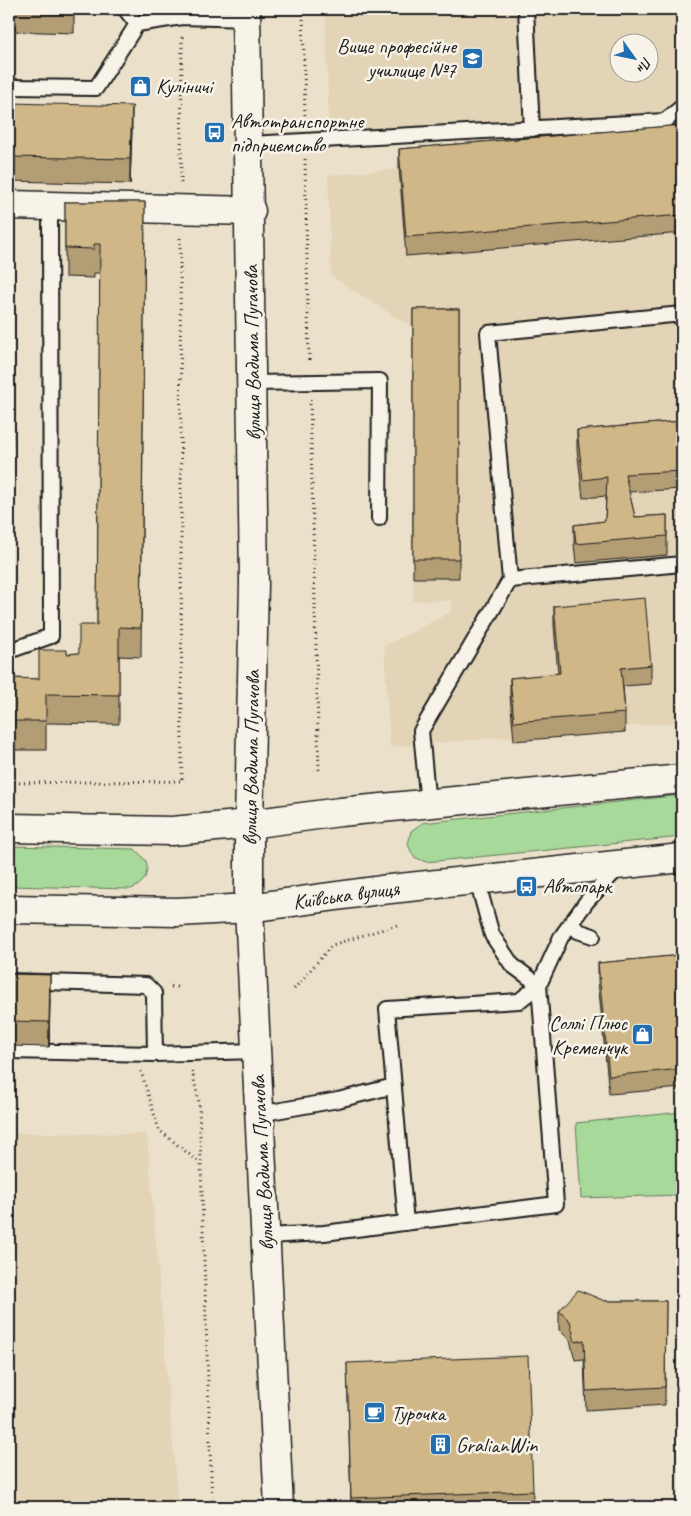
<svg xmlns="http://www.w3.org/2000/svg" width="691" height="1516" font-family="Caveat,sans-serif">
<style>
.built{fill:#e3d4b7;fill-rule:evenodd}
.green{fill:#a7d99a;stroke:#627a5b}
.lines{fill:none;stroke-linecap:round;stroke-linejoin:round}
.lane-casing{stroke:#1c1c1c;stroke-width:18}
.street-casing{stroke:#1c1c1c;stroke-width:31}
.secondary-casing{stroke:#1c1c1c;stroke-width:31}
.primary-casing{stroke:#1c1c1c;stroke-width:31}
.path{stroke:#1c1c1c;stroke-width:3;stroke-dasharray:1 4;stroke-linecap:butt}
.lane{stroke:#f7f3e8;stroke-width:14}
.street{stroke:#f7f3e8;stroke-width:28}
.secondary{stroke:#f7f3e8;stroke-width:28}
.primary{stroke:#f7f3e8;stroke-width:28}
.wall{fill:#b39d74;stroke:#1c1c1c}
.shaded-wall{fill:#92805e;stroke:#1c1c1c}
.building{fill:#d0b787;stroke:#1c1c1c}
.labels{text-anchor:middle;dominant-baseline:central;stroke-width:5;stroke-linejoin:round;paint-order:stroke}
.poi-label{font-size:21px;fill:#1c1c1c;stroke:#f7f3e8;text-anchor:start}
.street-label{font-size:21px;fill:#1c1c1c;stroke:#f7f3e8}
</style>
<rect width="100%" height="100%" fill="#ebe1cb"/>
<filter id="ink" filterUnits="userSpaceOnUse"><feTurbulence type="fractalNoise" baseFrequency=".02" numOctaves="2"/><feDisplacementMap in="SourceGraphic" scale="10" xChannelSelector="R" yChannelSelector="G"/><feConvolveMatrix kernelMatrix="1 2 1 2 8 2 1 2 1" color-interpolation-filters="sRGB"/></filter>
<g filter="url(#ink)">
<path class="built" d="M325 9H682V115L329 134ZM618 42H648V72H618Z
M682 144V722L390 747 384 646 451 612V601H413V328L331 276 328 175Z
M9 1133 147 1134 178 1507H9Z"/>
<path class="green" d="M682 795V837L426 862 414 857 408 845 411 831 422 823Z
M9 846 135 849 146 861C149 875 144 884 131 889L9 886Z
M682 1112V1195L581 1198 576 1123Z"/>
<g class="lines">
<defs>
<path id="lane" d="M125 9 137 24
M526 9 532 129
M9 87 96 88 137 24 182 17 247 19
M250 144 665 121 682 107
M252 383 380 381 379 518
M510 580 682 564
M9 651 51 636 50 207
M428 805 421 731 510 580 488 333 682 314
M571 923 578 931 593 936
M9 981 146 985 154 993 155 1054 256 1051
M9 1051 155 1054
M259 1114 338 1100 394 1086
M406 1223 387 1009 519 1001 539 985 561 937 587 901 619 867
M266 1236 324 1233 556 1204 539 985 512 965 492 935 477 880"/>
<path id="street" d="M9 205 251 211"/>
<path id="secondary" d="M9 828 172 831 249 824 254 583 246 9
M9 909 178 912 249 908"/>
<g id="primary">
<path id="s1" d="M249 908 381 890 682 858"/>
<path d="M279 1507 249 908V824L340 812 682 779"/>
</g>
</defs>
<use href="#lane" class="lane-casing"/>
<use href="#street" class="street-casing"/>
<use href="#secondary" class="secondary-casing"/>
<use href="#primary" class="primary-casing"/>
<path class="path" d="M303 9 305 123
M305 159 309 363
M181 183 182 35
M310 399 319 771
M9 783 182 781 180 235
M171 987H181
M294 989 332 945 400 924
M141 1071 159 1130 200 1163
M192 1071 199 1102 212 1507"/>
<use href="#lane" class="lane"/>
<use href="#street" class="street"/>
<use href="#secondary" class="secondary"/>
<use href="#primary" class="primary"/>
</g>
<path class="wall" d="M9 9H74V33L9 31Z
M9 103 132 130 130 184 9 181Z
M682 125V233L406 256 399 167V149Z
M65 202H145L141 657 119 656V724L46 723V750H9V678L39 679 67 654 79 653 97 625 100 273H94V278L65 277Z
M413 309H459V578H413Z
M9 385 13 414 11 461 9 460Z
M682 421V489L629 492 635 517 667 515V555L576 563 574 544V525L605 521 606 496 583 498 577 449V430Z
M554 606 651 665V684L623 686 625 713V732L514 741 510 696V678L558 674 554 625Z
M682 955V1088L609 1094 598 981V963Z
M9 974 50 999 49 1047 9 1046Z
M605 1301H666L665 1405 586 1410 584 1359 575 1360 570 1340 559 1330V1311Z
M347 1363 533 1491V1507H351Z"/>
<path class="shaded-wall" d="M132 106V130L130 184V159Z
M13 385V414L11 461V432Z
M50 975V999L49 1047V1022Z"/>
<path class="building" d="M9 103 132 106 130 159 9 157Z
M682 125V215L406 237 399 149Z
M65 202H145L141 628 119 627V695L46 694V721H9V678L39 679V650H67V654L79 653V625H97L100 244H94V249L65 248Z
M413 309H459V559H413Z
M9 385H13L11 432 9 431Z
M682 421V471L625 474 635 517 667 515V536L576 544 574 525 605 521 607 477 583 480 577 430Z
M645 598 651 665 621 668 625 713 514 722 510 678 560 673 554 606Z
M682 955V1069L609 1076 598 963Z
M9 974 50 975 49 1022 9 1021Z
M578 1290 605 1301H666L665 1387 586 1391 584 1340 575 1342 570 1321 559 1311Z
M528 1356 533 1491 351 1498 347 1363Z"/>
</g>
<defs>
<symbol id="university-square" viewBox="-11 -11 22 22"><rect x="-9" y="-9" width="18" height="18" rx="4" fill="#1f6fb2" stroke="#f7f3e8"/><path d="M0-5L7-2L0 1L-7-2ZM-4 1L0 2.5L4 1V4Q0 6-4 4Z" fill="#fff"/></symbol>
<symbol id="shop-square" viewBox="-11 -11 22 22"><rect x="-9" y="-9" width="18" height="18" rx="4" fill="#1f6fb2" stroke="#f7f3e8"/><path d="M-5-2.5h2.3a2.7 3.5 0 0 1 5.4 0H5L5.5 6h-11ZM-1.5-2.5h3a1.5 2.3 0 0 0-3 0Z" fill="#fff"/></symbol>
<symbol id="bus-square" viewBox="-11 -11 22 22"><rect x="-9" y="-9" width="18" height="18" rx="4" fill="#1f6fb2" stroke="#f7f3e8"/><path d="M-5-6H5V4H4V6H2V4H-2V6H-4V4H-5ZM-3.5-4V0h7V-4ZM-3.5 1.2v1.5H-2V1.2ZM2 1.2v1.5H3.5V1.2Z" fill="#fff"/></symbol>
<symbol id="cafe-square" viewBox="-11 -11 22 22"><rect x="-9" y="-9" width="18" height="18" rx="4" fill="#1f6fb2" stroke="#f7f3e8"/><path d="M-5.5-4.5H6V0H3Q3 3.5 0 3.5H-2.5Q-5.5 3.5-5.5 0ZM3-3.2v2h1.7v-2ZM-6 4.5H4V6H-6Z" fill="#fff"/></symbol>
<symbol id="building-square" viewBox="-11 -11 22 22"><rect x="-9" y="-9" width="18" height="18" rx="4" fill="#1f6fb2" stroke="#f7f3e8"/><path d="M-4-6H4V6H1V3H-1V6H-4ZM-2.5-4.3h1.7v1.8h-1.7ZM.8-4.3h1.7v1.8H.8ZM-2.5-1h1.7V.8h-1.7ZM.8-1h1.7V.8H.8Z" fill="#fff"/></symbol>
</defs>
<g fill-rule="evenodd">
<use href="#university-square" x="460" y="46" width="25" height="25"/>
<use href="#shop-square" x="128" y="74" width="25" height="25"/>
<use href="#bus-square" x="202" y="120" width="25" height="25"/>
<use href="#bus-square" x="514" y="874" width="25" height="25"/>
<use href="#shop-square" x="630" y="1022" width="25" height="25"/>
<use href="#cafe-square" x="362" y="1400" width="25" height="25"/>
<use href="#building-square" x="428" y="1432" width="25" height="25"/>
</g>
<g class="labels">
<g class="poi-label">
<text x="456" y="46" text-anchor="end">Вище професійне<tspan x="456" dy="24">училище №7</tspan></text>
<text x="156" y="86">Куліничі</text>
<text x="231" y="121">Автотранспортне<tspan x="231" dy="24">підприємство</tspan></text>
<text x="543" y="886">Автопарк</text>
<text x="627" y="1023" text-anchor="end">Соллі Плюс<tspan x="627" dy="24">Кременчук</tspan></text>
<text x="391" y="1413">Турочка</text>
<text x="456" y="1445">GralianWin</text>
</g>
<g class="street-label">
<text transform="translate(252 353) rotate(-91)">вулиця Вадима Пугачова</text>
<text transform="translate(251 758) rotate(-89)">вулиця Вадима Пугачова</text>
<text stroke="none"><textPath href="#s1" startOffset="98">Київська вулиця</textPath></text>
<text transform="translate(262 1163) rotate(-93)">вулиця Вадима Пугачова</text>
</g>
</g>
<rect width="691" height="1516" fill="none" stroke="#f7f3e8" stroke-width="30"/>
<rect x="15" y="15" width="661" height="1486" fill="none" stroke="#1c1c1c" stroke-width="2" filter="url(#ink)"/>
<g transform="translate(634 58) rotate(123)"><circle r="24" fill="#f7f3e8" stroke="#9f9d96"/>
<path d="M0-4L9 19L0 12L-9 19Z" fill="#1f6fb2"/>
<text y="-8" font-size="14" font-weight="bold" text-anchor="middle" fill="#1c1c1c">Пн</text>
</g>
</svg>
